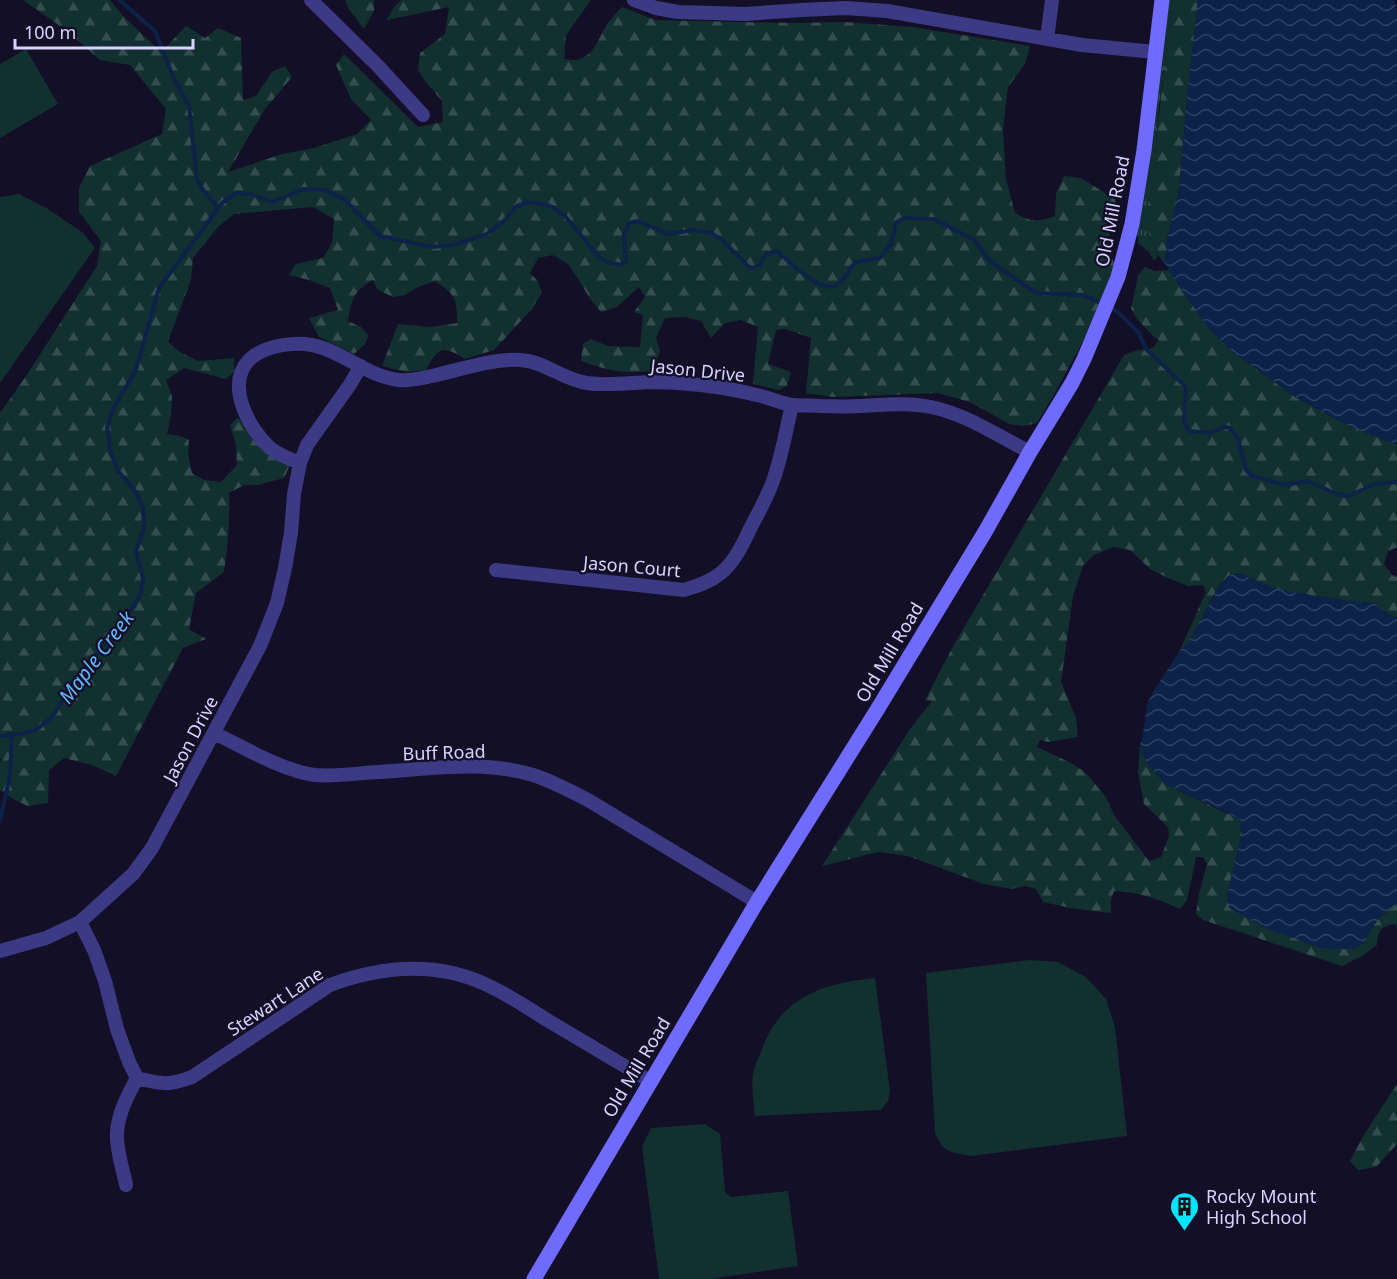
<svg xmlns="http://www.w3.org/2000/svg" width="1397" height="1279" font-family="'Noto Sans',sans-serif">
<style>
.grass{fill:url(#grass-tufts)}
.forest{fill:url(#forest-firs)}
.park{fill:#12302f}
.water{fill:url(#water-waves)}
.lines{fill:none;stroke-linecap:round;stroke-linejoin:round}
.stream{stroke:#0c2248;stroke-width:4}
.street{stroke:#3d3a85;stroke-width:14}
.secondary{stroke:#6f6bff;stroke-width:15}
.labels{text-anchor:middle;dominant-baseline:central;stroke-width:4.5;stroke-linejoin:round;paint-order:stroke}
.street-label{font-size:18px;fill:#d9d4ff;stroke:#130f26}
.poi-label{font-size:18px;fill:#d9d4ff;stroke:#130f26;text-anchor:start}
.water-label{font-size:20px;font-style:italic;fill:#62b6ff;stroke:#130f26}
</style>
<defs>
<pattern id="grass-tufts" width="24" height="20" patternUnits="userSpaceOnUse" patternTransform="scale(1.5)"><rect width="24" height="20" fill="#12302f"/><path d="M3 7l-1-3M5 7V3M7 7l1-3M15 17l-1-3M17 17v-4M19 17l1-3" fill="none" stroke="#344d4e"/></pattern>
<pattern id="forest-firs" width="22" height="20" patternUnits="userSpaceOnUse" patternTransform="scale(1.5)"><rect width="22" height="20" fill="#12302f"/><path d="M5 1l3.5 6h-7zM16 11l3.5 6h-7z" fill="#344d4e"/></pattern>
<pattern id="water-waves" width="16" height="10" patternUnits="userSpaceOnUse" patternTransform="scale(1.5)"><rect width="16" height="10" fill="#0c2248"/><path d="M0 5q4-4 8 0t8 0" fill="none" stroke="#2f4163"/></pattern>
</defs>
<rect width="100%" height="100%" fill="#130f26"/>
<path class="grass" d="M1169 0H1173L1159 108 1153 182 1148 205 1147 222 1150 238 1158 256 1154 261 1149 252 1138 243V225Z"/>
<path class="forest" d="M23 0H110L123 16 161 52 186 26 205 38 218 28 241 38 243 100 256 96 272 72 285 66 292 77 265 109 228 172 282 154 314 148 357 134 371 120 351 99 336 65 344 54 418 127 443 122 442 101 425 81 418 70 420 53 445 34 449 7 387 20 394 7 401 0H591L566 35 564 59C590 64 595 46 606 26 610 19 616 13 622 7L655 20 792 23 844 22 913 27 1030 46 1025 64 1008 87 1003 129 1006 179 1015 213C1033 223 1035 222 1055 216L1056 194 1064 176 1081 178 1116 200C1111 225 1103 241 1115 265L1084 339 1055 393 1037 423 1024 426 1009 424 970 402 938 393 834 397 806 393 811 338 785 329 776 330 768 364 791 372 787 386 779 390 753 384 758 327 741 320 725 323 711 338 701 321 684 317 665 318 656 338 660 351 653 371C622 374 610 371 581 361L583 344 591 339 608 346 640 347 643 315 634 312 645 297 639 287 617 307 601 312 590 299 579 280 568 264 553 255 538 258 530 273 537 280 542 293 531 310 494 350 465 359C444 346 438 346 426 370L407 372 382 366 398 324 431 327 457 323C457 299 456 295 435 281L420 286 405 295 392 297 377 289 373 280C353 292 352 298 348 321L361 327 368 335 365 344 354 354 319 337 309 318 338 310 330 288 309 280 289 275 296 264 323 258 332 243 334 219 313 207 234 214 218 227 193 258 191 280 168 341 178 351 198 361 234 358V372L226 379 184 368 166 380 172 396 171 415 167 434 180 436 189 440 188 453 192 473 204 480 221 482 237 465 236 445 230 425 238 417 253 440 290 465 284 478 258 485H244L229 493C230 520 228 545 224 572L196 593 189 629 206 639 183 648 116 776 92 765 64 758 49 770 48 803 28 806 15 800 0 790V762L2 760 0 758V413L26 376 97 266 101 241 79 212V188L90 166 162 134 166 109 130 65 100 60 67 31Z
M345 0H374V11L364 29 348 8Z
M1173 0H1198L1188 88 1179 190 1167 240 1165 264C1155 253 1149 238 1147 223 1145 207 1152 193 1153 178 1158 118 1165 59 1173 0Z
M1145 267 1155 271 1169 270 1207 326 1233 352 1295 397 1349 426 1397 445V547L1388 551 1384 564 1392 575 1397 577V617H1394L1384 611 1374 603 1348 601 1286 591 1266 585 1240 573 1228 576 1217 589 1188 644 1180 650 1206 592 1203 585 1188 586 1168 578 1150 569 1130 550 1114 547 1094 555 1083 566 1073 596 1061 682 1076 718 1078 737 1048 742 1040 740 1037 747 1069 762 1085 772 1106 797 1114 815 1149 861 1161 857 1169 836 1168 827 1144 804 1138 772 1140 745 1146 762 1165 784 1239 819 1242 833 1227 895 1365 943C1373 922 1380 917 1397 904V929L1395 924C1380 926 1378 931 1377 945L1362 956 1342 966 1203 920 1196 914 1199 894 1207 864 1203 857H1196L1187 900 1180 909C1159 899 1138 892 1114 891L1111 899V913L1070 908 1043 902 1036 889 1025 886 1012 889 984 884 908 856 878 852 822 866 910 729 932 701 925 700 952 648 1124 355 1138 350 1153 348 1159 340 1153 336 1137 319 1131 309 1138 275Z
M1397 1084V1144L1376 1167 1358 1170 1350 1161C1363 1134 1381 1109 1397 1084Z"/>
<path class="park" d="M26 49 58 104 0 138V64Z
M19 194 48 209 82 232 95 248 0 383V197Z
M1030 960 1058 962 1086 977 1106 999 1115 1027 1127 1136 971 1156C951 1152 943 1153 935 1133L926 973Z
M875 978 890 1091 888 1101 881 1110 755 1116C754 1103 751 1087 753 1074 754 1067 758 1059 761 1052 779 998 822 983 875 978Z
M705 1124 720 1134 725 1192 731 1197 788 1191 798 1266 710 1279H659L642 1146 651 1128Z"/>
<path class="water" d="M1198 0H1395L1397 17V445L1349 426 1295 397 1233 352 1207 326 1173 277 1165 264 1167 240 1179 190 1188 88Z
M1240 573 1266 585 1286 591 1348 601 1374 603 1384 611 1393 617H1397V904C1380 917 1373 922 1365 943L1353 949H1324L1265 928 1229 908 1227 895 1242 833 1239 819 1226 812 1165 784 1146 762 1140 745 1143 735 1147 704 1153 692 1180 650 1188 643 1217 590 1228 576Z"/>
<g class="lines">
<path class="stream" d="M119 0 155 31 173 77 189 106 197 179 203 190 218 208
M1110 308 1118 312 1139 333 1146 349 1182 383 1186 389 1184 421 1189 431 1210 433 1224 427 1230 428 1238 439 1246 470 1252 476 1285 485 1308 481 1336 494 1348 496 1376 484 1397 482
M0 736 20 734 36 730 53 716 74 680 119 629 141 594 143 579 136 551 144 528 143 507 135 491 118 471 111 452 107 427 114 407 136 370 159 288 222 203 236 193 251 194 272 202 303 189 324 190 345 200 380 236 431 247 453 245 487 234 503 222 517 206 529 202 537 203 550 206 565 216 600 258 608 262 620 265 626 261 624 235 629 223 638 221 668 234 694 230 711 233 722 240 749 267 753 268 760 265 765 255 777 251C789 261 821 295 837 285 843 282 851 268 855 262L880 258 891 244 896 223 904 218 934 219 973 239 991 262 1036 293 1084 295 1104 305
M0 821 10 776 12 734"/>
<path class="street" d="M311 0 378 66 423 115
M634 0 656 8 678 12 745 14 801 10 846 8 887 11 1082 45 1155 52
M1047 39 1052 0
M300 463C289 459 279 455 270 448 249 429 225 385 249 360 260 349 278 345 293 344 333 340 361 376 399 380 410 381 422 378 432 376 459 370 494 358 520 360 544 361 563 380 587 383 607 386 628 383 649 382 666 382 684 383 701 385 721 387 741 391 761 396 772 399 783 404 793 405 803 406 812 405 822 406 834 406 847 407 860 406 883 405 907 402 931 407 966 414 998 436 1030 452
M496 570 684 590C698 586 710 582 721 573 734 562 742 546 749 531 757 515 767 498 773 481 782 456 786 430 792 405
M214 733C243 747 283 771 315 775 336 777 358 773 379 772 430 769 484 760 533 775 552 781 570 791 588 800L757 902
M80 922 94 950 105 981 117 1029 129 1062 137 1078C161 1084 169 1086 192 1077L330 985C382 966 436 961 487 985 507 994 528 1008 547 1020 581 1040 616 1061 650 1081
M0 951 46 938 80 922 133 874 152 848 260 646 277 603 285 568 291 533 294 494 300 463 307 445 349 386 361 366
M126 1185C123 1169 116 1150 117 1133 118 1113 128 1095 137 1078"/>
<path class="secondary" d="M534 1279 757 902 877 710 985 532 1030 452 1072 383 1084 359 1118 277 1132 224 1144 150 1162 0"/>
</g>
<defs>
<symbol id="building-pin" viewBox="-11 -11 22 30"><path d="M0 17L-7.5 6A9.5 9.5 0 1 1 7.5 6Z" fill="#00e5ff" stroke="#130f26"/><path d="M-4-6H4V6H1V3H-1V6H-4ZM-2.5-4.3h1.7v1.8h-1.7ZM.8-4.3h1.7v1.8H.8ZM-2.5-1h1.7V.8h-1.7ZM.8-1h1.7V.8H.8Z" fill="#111"/></symbol>
</defs>
<g fill-rule="evenodd">
<use href="#building-pin" x="1168" y="1190" width="33" height="45"/>
</g>
<g class="labels">
<g class="street-label">
<text transform="translate(1112 211) rotate(-79)">Old Mill Road</text>
<text transform="translate(698 370) rotate(6)">Jason Drive</text>
<text transform="translate(632 566) rotate(5)">Jason Court</text>
<text transform="translate(889 652) rotate(-59)">Old Mill Road</text>
<text transform="translate(190 739) rotate(-62)">Jason Drive</text>
<text transform="translate(444 752) rotate(-2)">Buff Road</text>
<text transform="translate(275 1001) rotate(-33)">Stewart Lane</text>
<text transform="translate(636 1067) rotate(-59)">Old Mill Road</text>
</g>
<g class="poi-label">
<text x="1206" y="1196">Rocky Mount<tspan x="1206" dy="21">High School</tspan></text>
</g>
<g class="water-label">
<text transform="translate(96 657) rotate(-53)">Maple Creek</text>
</g>
</g>
<path d="M15 39v9h178v-9" fill="none" stroke="#d9d4ff" stroke-width="3"/>
<text x="24" y="39" font-size="18" fill="#d9d4ff" stroke="#130f26" stroke-width="4.5" paint-order="stroke">100 m</text>
</svg>
